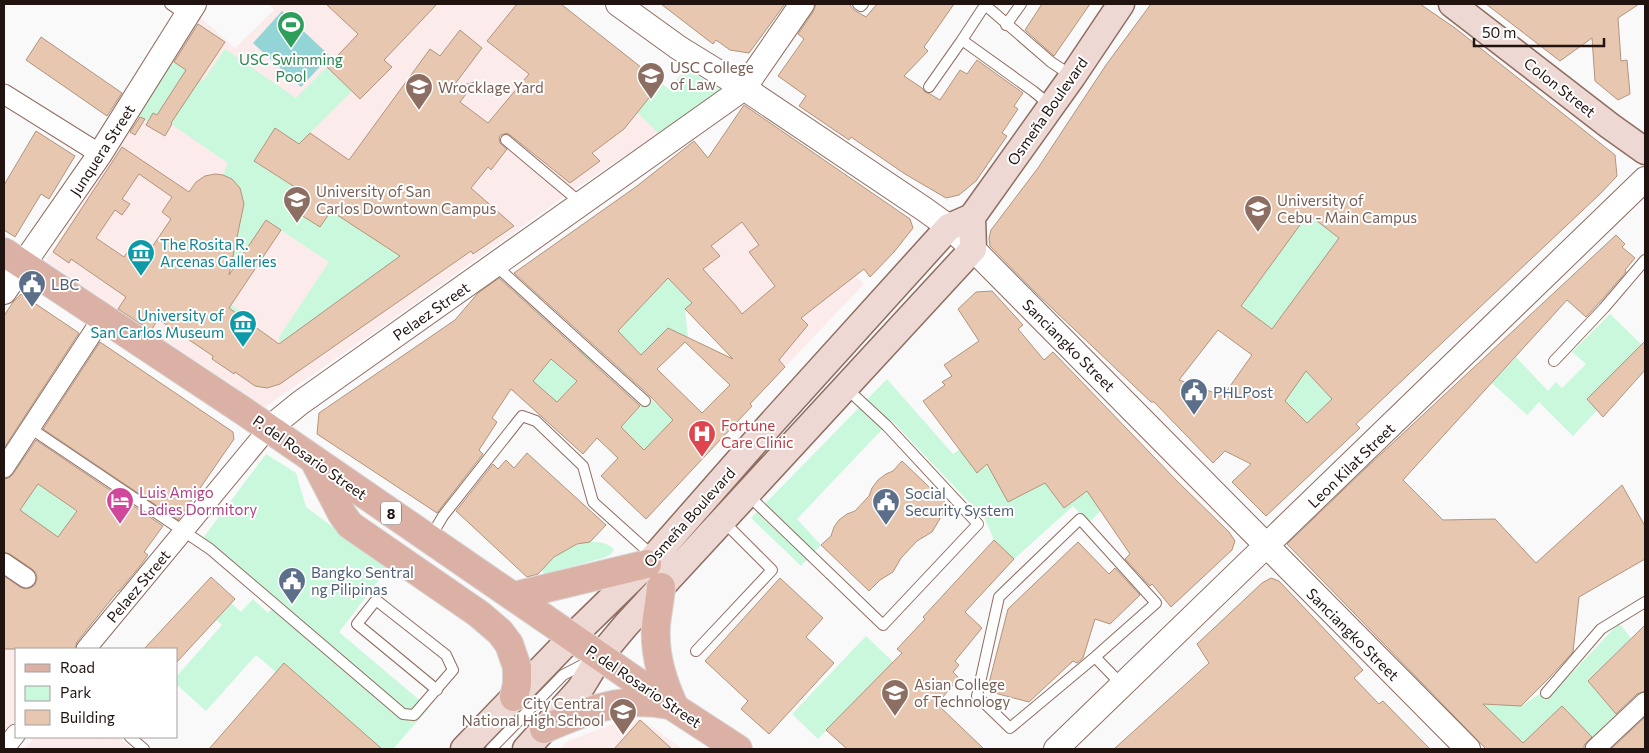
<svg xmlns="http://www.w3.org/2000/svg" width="1649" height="753" font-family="Commissioner,sans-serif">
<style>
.education{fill:#fcebeb}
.green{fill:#caf8dd}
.water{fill:#93d4d6}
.building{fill:#e7c7af;stroke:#b2947d;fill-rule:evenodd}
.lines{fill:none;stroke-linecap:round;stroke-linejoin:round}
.service-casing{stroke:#906d61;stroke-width:12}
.minor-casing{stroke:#906d61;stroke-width:21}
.tertiary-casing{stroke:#906d61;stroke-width:26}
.secondary-casing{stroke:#906d61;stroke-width:29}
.primary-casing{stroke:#d7d5d4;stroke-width:30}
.service{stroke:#fff;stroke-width:10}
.minor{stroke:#fff;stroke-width:19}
.tertiary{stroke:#fff;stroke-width:24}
.secondary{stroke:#edd8d3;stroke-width:26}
.primary{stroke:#dbb1a6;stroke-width:28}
.labels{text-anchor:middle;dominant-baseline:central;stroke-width:4;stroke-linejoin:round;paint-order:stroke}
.shield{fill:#fff;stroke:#645a57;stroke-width:1}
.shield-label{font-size:14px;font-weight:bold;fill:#21130f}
.leisure-label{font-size:15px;fill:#27864d;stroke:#fff}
.education-label{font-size:15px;fill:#785e54;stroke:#fff;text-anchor:start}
.street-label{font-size:15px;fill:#21130f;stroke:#fff}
.culture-label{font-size:15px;fill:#0d838f;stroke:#fff;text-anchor:start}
.service-label{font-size:15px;fill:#4e5e75;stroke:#fff;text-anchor:start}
.health-label{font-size:15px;fill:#be3a42;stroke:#fff;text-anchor:start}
.hotel-label{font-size:15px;fill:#b23c85;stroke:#fff;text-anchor:start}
</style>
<rect width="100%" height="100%" fill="#f9f9f9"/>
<path class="education" d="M269 4H560L695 110 576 188 379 329 265 407 46 261 200 17 235 48 274 10Z
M749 140 855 276 864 284 785 367 703 269 637 186 694 141 715 167Z
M4 623 42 649H16V719L4 735Z
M641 719 683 749H560L568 741 613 724Z
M35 737H118L132 749H24Z"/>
<path class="green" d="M225 49 296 98 327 67 352 91 299 144 275 128 254 161 301 191 291 208 320 227 331 211 400 256 279 344V337L329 262 266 220 216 294 249 317 246 320 200 305 244 204C242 189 236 181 223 175L228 163 174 126V125L153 113 148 122 139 116 173 61 203 81Z
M686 68 722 91 659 134 637 112 661 83 669 89Z
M1308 214 1339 238 1272 329 1241 306Z
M668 278 692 303 685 309 688 338 668 328 641 355 618 331Z
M1610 314 1641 344 1588 399 1598 409 1573 436 1539 402 1527 415 1492 383 1516 357 1548 391 1556 382 1562 388 1586 364 1572 352Z
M581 347 593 363 557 402 531 380 517 395 511 389 519 376 507 366 512 359 535 378 551 359 563 369Z
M1305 370 1332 399 1307 423 1277 412Z
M887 379 953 454 960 449 977 473 987 464 1008 502 1030 491 1015 462 1047 440 1064 507 1087 491 1101 510 1089 523 1073 506 1014 559 994 540 985 519 891 420 797 519 821 545 801 566 751 518Z
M649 397 676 423 665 428 644 450 634 441 617 459 605 445Z
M266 454 296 473 306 507 388 568 339 632 429 708 393 749H382L284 663 276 672 256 655 206 711 176 684V677L222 625 216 620 231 603 241 612 253 599 268 613 276 604 200 542Z
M38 484 87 519 55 541 17 514Z
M590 542C599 542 608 542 614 550L610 555 603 558 544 574 542 570C555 555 569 545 590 542Z
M1619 623 1631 638 1588 681 1618 715 1595 740 1562 706 1522 744 1483 704 1521 706 1570 675Z
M866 636 893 662 818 739 792 714Z"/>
<path class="water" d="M282 11 330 56 301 87 253 43Z"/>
<path class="building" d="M326 4H437L384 60 392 67 360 99 327 67 358 34Z
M517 4H561L661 83 624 129 592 153 600 161 570 183 510 135 507 133 501 135 499 138 500 143 507 149 491 170 488 167 471 188 514 226 473 254 471 251 280 384 267 388 255 386 235 372 234 374 212 359 213 356 158 319 151 331 118 309 126 297 71 259 69 263 53 252 122 147 189 192 196 182 205 176 215 174 223 175 232 179 240 188 244 204 229 275 266 220 281 230 229 308 279 344 400 256 331 211 320 227 290 208 301 191 254 161 275 128 299 144 310 133 349 160 430 49 440 56 460 30 482 48 452 88 475 82 460 102 488 123 529 74 487 41ZM139 174 172 197 162 212 171 219 148 253 134 242 124 257 96 238 115 210 122 215 130 204 122 199Z
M661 4H785L749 53 730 50 716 40 713 44Z
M816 4H849L854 10 866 17 877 4H954L924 47 928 51 904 76 922 88 925 92 930 94 940 100 960 70 967 74 977 60 1023 93 1014 106 1018 109 1002 133 1007 136 976 181 959 195 946 198 905 174 851 137 849 140 799 106 806 96 778 76 804 39 798 34 813 12Z
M1042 4H1090L1054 56 1025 30Z
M1151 4H1420L1455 28 1615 155 1617 176 1600 194 1356 424 1360 428 1266 516 1232 482 1251 464 1225 451 1213 463 1154 402H1151L1035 292 990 246 989 238 991 230 1038 168 1106 65ZM1308 214 1339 238 1272 329 1241 306ZM1218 330 1252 355 1223 396 1179 380ZM1306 371 1332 399 1307 423 1285 401Z
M1486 4H1639L1618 18 1621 61 1627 60 1630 94 1618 100 1595 81 1592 38 1560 61Z
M198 24 225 42 171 123 172 124 165 136 146 125 153 113 157 115 186 70 174 62Z
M41 37 122 93 107 116 26 60Z
M744 105 910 219 913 228 894 252 870 277 864 269 801 318 808 325 779 360 785 367 750 404 752 406 646 519 601 476 618 458 597 438 583 454 511 389 492 418 497 422 479 450 483 454 437 513 317 434 319 413 455 320 478 293 499 278 640 406 621 427 644 450 673 420 650 396 514 273 637 186 694 141 708 158ZM742 222 759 245 749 252 775 286 742 314 736 306 703 269 720 256 711 246ZM668 278 692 303 685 309 733 359 668 328 641 355 618 331ZM685 342 730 385 702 413 657 369ZM551 359 577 381 557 402 533 381Z
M140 117 145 119 135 135 130 132Z
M36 131 75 156 49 199 41 194 15 237 4 230V185Z
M1616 235 1625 244 1622 247 1635 258 1625 270 1626 272 1599 303 1586 317 1567 300 1403 480 1443 520 1495 519 1536 563 1622 485 1645 526V559L1579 597 1573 652 1549 678 1521 706 1483 704 1523 743 1562 706 1592 737 1584 745V749H1486L1287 544 1367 467Z
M992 291 1023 325 1018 329 1044 360 1053 352 1177 481 1229 532 1235 541 1232 550 1171 607 1152 584 1150 586 1125 559 1130 554 1087 491 1064 508 1045 483 1008 502 987 464 977 473 923 401 945 385 942 382 952 376 944 365 979 341 958 309 976 292Z
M21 294 79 333 4 448V316L13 302Z
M1645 341V370L1603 417 1587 399Z
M100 342 233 432 234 439 178 520 43 429Z
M36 440 163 526 144 552 148 555 140 566 119 591H118L77 642 75 649H4V576L20 587 26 589 30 588 35 585 37 578 36 573 32 569 10 554 4 552V479L9 478 13 474ZM38 484 77 511 58 537 20 510Z
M527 453 606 525 590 542 577 544 554 557 538 574 527 577 456 511 493 464 498 469 506 460 514 468Z
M902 461 950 507 941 517 932 532 917 541 901 558 893 572 880 580 869 591 821 545 831 536 834 527 839 520 847 514 855 511 869 496 872 488 878 480 886 474 893 471Z
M994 540 1014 559 965 612 982 628 955 661 959 665 953 672 959 678 937 704 984 749H847L826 730 902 653 897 649 925 619 923 617Z
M1078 542 1109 574 1115 568 1140 595 1110 624 1095 619 1083 658 1077 663 1073 661 1029 702 987 691 1008 609Z
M211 577 235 599 176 663V649H144Z
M780 578 823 618 806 637 834 663 769 734 741 709 748 701 705 661Z
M1271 578 1279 581 1363 670 1354 678 1379 704 1383 701 1430 749H1114L1209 663 1197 644 1262 583Z
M1645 625V691L1637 694 1616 714 1588 681Z
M284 663 382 749H209Z
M1645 717V749H1611Z
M640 720 672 749H614Z"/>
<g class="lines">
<defs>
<path id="service" d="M170 4 187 16
M858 4 861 6 863 4
M984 4 1051 62 1072 76
M1006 25 1021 4
M962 40 1033 91 1050 105
M929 87 962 40 985 5
M506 140 581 203
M495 265 645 401
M1554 361 1604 308 1645 260
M30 428 210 549 403 714 414 715 453 670 446 655 376 600 357 624 437 690
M748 495 883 625 978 524 887 426 845 387
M1080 519 1156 603 1095 657 1010 728 977 696 999 597Z
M430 538 443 516 522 416 536 421 583 466 593 502 653 556
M696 651 772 570 723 521
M1095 657 1122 685
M1546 693 1601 629 1645 602
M130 737 144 749
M491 749 563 675 590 661"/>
<path id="minor" d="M4 94 100 154
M4 468 103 317
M4 563 26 578
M86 649 268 429
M4 749 16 734
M1595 749 1645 702"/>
<path id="tertiary" d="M618 4 679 48 744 88 924 209 949 227 973 249 1468 749
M4 292 100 154 194 4
M268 429 300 403 744 88 802 4
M1056 749 1645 179"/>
<path id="secondary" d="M1452 4 1610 126 1645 151
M464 749 572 637 654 557 769 426 949 227 972 217 1072 77 1121 4
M526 749 580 689 600 656 626 625 973 249 972 217"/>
<path id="primary" d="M4 252 245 412 675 708 738 749
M315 462 342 514 350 525 479 614 500 632 509 644 517 667V684L514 697
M661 587C660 601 657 613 656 626 654 654 663 683 675 708
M514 596 647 564
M544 729C588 710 622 696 669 705"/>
</defs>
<use href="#service" class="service-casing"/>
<use href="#minor" class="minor-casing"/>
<use href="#tertiary" class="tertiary-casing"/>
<use href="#secondary" class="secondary-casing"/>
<use href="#primary" class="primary-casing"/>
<use href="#service" class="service"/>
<use href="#minor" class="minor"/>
<use href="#tertiary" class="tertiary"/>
<use href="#secondary" class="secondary"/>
<use href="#primary" class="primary"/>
</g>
<defs>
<symbol id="stadium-pin" viewBox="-11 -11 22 30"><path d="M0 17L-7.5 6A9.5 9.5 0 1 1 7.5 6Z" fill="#2e9e5b" stroke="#fff"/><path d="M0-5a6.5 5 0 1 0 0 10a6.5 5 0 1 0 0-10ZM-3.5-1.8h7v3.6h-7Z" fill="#fff"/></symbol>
<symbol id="university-pin" viewBox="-11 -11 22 30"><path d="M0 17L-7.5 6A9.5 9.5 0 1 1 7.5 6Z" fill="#8d6e63" stroke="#fff"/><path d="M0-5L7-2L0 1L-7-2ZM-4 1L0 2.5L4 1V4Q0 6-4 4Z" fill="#fff"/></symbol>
<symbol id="school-pin" viewBox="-11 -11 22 30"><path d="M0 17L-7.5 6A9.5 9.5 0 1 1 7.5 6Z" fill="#8d6e63" stroke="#fff"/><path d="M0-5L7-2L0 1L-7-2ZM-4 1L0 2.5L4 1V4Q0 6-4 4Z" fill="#fff"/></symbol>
<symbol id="museum-pin" viewBox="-11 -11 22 30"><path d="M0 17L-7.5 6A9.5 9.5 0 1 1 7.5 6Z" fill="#0f9aa8" stroke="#fff"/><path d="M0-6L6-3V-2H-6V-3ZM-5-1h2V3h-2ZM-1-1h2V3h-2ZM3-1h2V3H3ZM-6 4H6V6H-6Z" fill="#fff"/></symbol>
<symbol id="civic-pin" viewBox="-11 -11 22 30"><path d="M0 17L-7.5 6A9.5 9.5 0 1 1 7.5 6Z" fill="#5c6f8a" stroke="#fff"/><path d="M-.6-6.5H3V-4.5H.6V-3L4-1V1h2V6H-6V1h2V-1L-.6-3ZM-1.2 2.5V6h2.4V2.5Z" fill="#fff"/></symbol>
<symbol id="hospital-pin" viewBox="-11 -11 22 30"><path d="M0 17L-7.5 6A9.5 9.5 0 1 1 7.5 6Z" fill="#e0444e" stroke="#fff"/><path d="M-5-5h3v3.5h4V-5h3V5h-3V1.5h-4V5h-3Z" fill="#fff"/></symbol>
<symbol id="hotel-pin" viewBox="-11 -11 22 30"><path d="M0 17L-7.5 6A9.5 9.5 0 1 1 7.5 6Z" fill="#d1479c" stroke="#fff"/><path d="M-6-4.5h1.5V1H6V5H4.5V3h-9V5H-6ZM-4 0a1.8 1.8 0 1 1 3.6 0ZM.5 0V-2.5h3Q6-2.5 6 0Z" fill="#fff"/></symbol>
</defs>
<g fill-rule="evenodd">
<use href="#stadium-pin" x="275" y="9" width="32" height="43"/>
<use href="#university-pin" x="635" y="60" width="32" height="43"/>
<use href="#school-pin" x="403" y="71" width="32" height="43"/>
<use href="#university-pin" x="281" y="184" width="32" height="43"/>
<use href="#university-pin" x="1242" y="193" width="32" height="43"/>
<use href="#museum-pin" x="125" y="237" width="32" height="43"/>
<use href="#civic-pin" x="16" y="268" width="32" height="43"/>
<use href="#museum-pin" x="227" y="308" width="32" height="43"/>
<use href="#civic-pin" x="1178" y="376" width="32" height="43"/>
<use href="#hospital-pin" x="686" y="418" width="32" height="43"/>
<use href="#hotel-pin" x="104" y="485" width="32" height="43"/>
<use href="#civic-pin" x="870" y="486" width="32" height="43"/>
<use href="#civic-pin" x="276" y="565" width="32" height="43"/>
<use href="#university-pin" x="879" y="677" width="32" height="43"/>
<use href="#school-pin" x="607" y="696" width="32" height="43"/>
</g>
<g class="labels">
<rect class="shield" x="381" y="501.5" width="20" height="23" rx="4"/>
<g class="shield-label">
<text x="391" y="513">8</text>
</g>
<g class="leisure-label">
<text x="291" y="59">USC Swimming<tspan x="291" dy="17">Pool</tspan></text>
</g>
<g class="education-label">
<text x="670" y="67">USC College<tspan x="670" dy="17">of Law</tspan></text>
<text x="438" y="87">Wrocklage Yard</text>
<text x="316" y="191">University of San<tspan x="316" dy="17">Carlos Downtown Campus</tspan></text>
<text x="1277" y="200">University of<tspan x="1277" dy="17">Cebu - Main Campus</tspan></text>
<text x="914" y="684">Asian College<tspan x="914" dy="17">of Technology</tspan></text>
<text x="604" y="703" text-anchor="end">City Central<tspan x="604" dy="17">National High School</tspan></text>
</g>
<g class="street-label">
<text transform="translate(1560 87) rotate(38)">Colon Street</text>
<text transform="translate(1047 111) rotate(-55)">Osmeña Boulevard</text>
<text transform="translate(102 150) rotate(-57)">Junquera Street</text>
<text transform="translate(431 311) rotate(-35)">Pelaez Street</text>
<text transform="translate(1069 345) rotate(45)">Sanciangko Street</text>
<text transform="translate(310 457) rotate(35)">P. del Rosario Street</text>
<text transform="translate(1351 465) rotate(-44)">Leon Kilat Street</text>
<text transform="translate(689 517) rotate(-48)">Osmeña Boulevard</text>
<text transform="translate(138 586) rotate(-50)">Pelaez Street</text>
<text transform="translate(1353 634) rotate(45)">Sanciangko Street</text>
<text transform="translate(644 686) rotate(34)">P. del Rosario Street</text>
</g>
<g class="culture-label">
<text x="160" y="244">The Rosita R.<tspan x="160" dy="17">Arcenas Galleries</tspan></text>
<text x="224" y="315" text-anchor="end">University of<tspan x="224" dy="17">San Carlos Museum</tspan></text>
</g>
<g class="service-label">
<text x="51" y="284">LBC</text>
<text x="1213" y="392">PHLPost</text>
<text x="905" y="493">Social<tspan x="905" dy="17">Security System</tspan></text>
<text x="311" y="572">Bangko Sentral<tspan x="311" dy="17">ng Pilipinas</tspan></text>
</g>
<g class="health-label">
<text x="721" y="425">Fortune<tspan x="721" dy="17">Care Clinic</tspan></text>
</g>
<g class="hotel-label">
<text x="139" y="492">Luis Amigo<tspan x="139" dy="17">Ladies Dormitory</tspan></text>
</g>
</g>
<rect width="1649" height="753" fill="none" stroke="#21130f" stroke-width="10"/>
<rect x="15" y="648" width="162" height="90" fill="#ffffff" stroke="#a6a19f"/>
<rect x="25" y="664" width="25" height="8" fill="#dbb1a6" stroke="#a6a19f"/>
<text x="60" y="673" font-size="15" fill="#21130f">Road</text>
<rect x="25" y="686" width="25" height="15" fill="#caf8dd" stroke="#a6a19f"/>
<text x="60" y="698" font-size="15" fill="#21130f">Park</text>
<rect x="25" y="710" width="25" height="15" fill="#e7c7af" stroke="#a6a19f"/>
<text x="60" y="723" font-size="15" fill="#21130f">Building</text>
<path d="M1474 38v8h130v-8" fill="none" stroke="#21130f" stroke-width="2.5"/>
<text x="1482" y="38" font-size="15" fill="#21130f" stroke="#ffffff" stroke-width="4" paint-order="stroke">50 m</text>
</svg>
